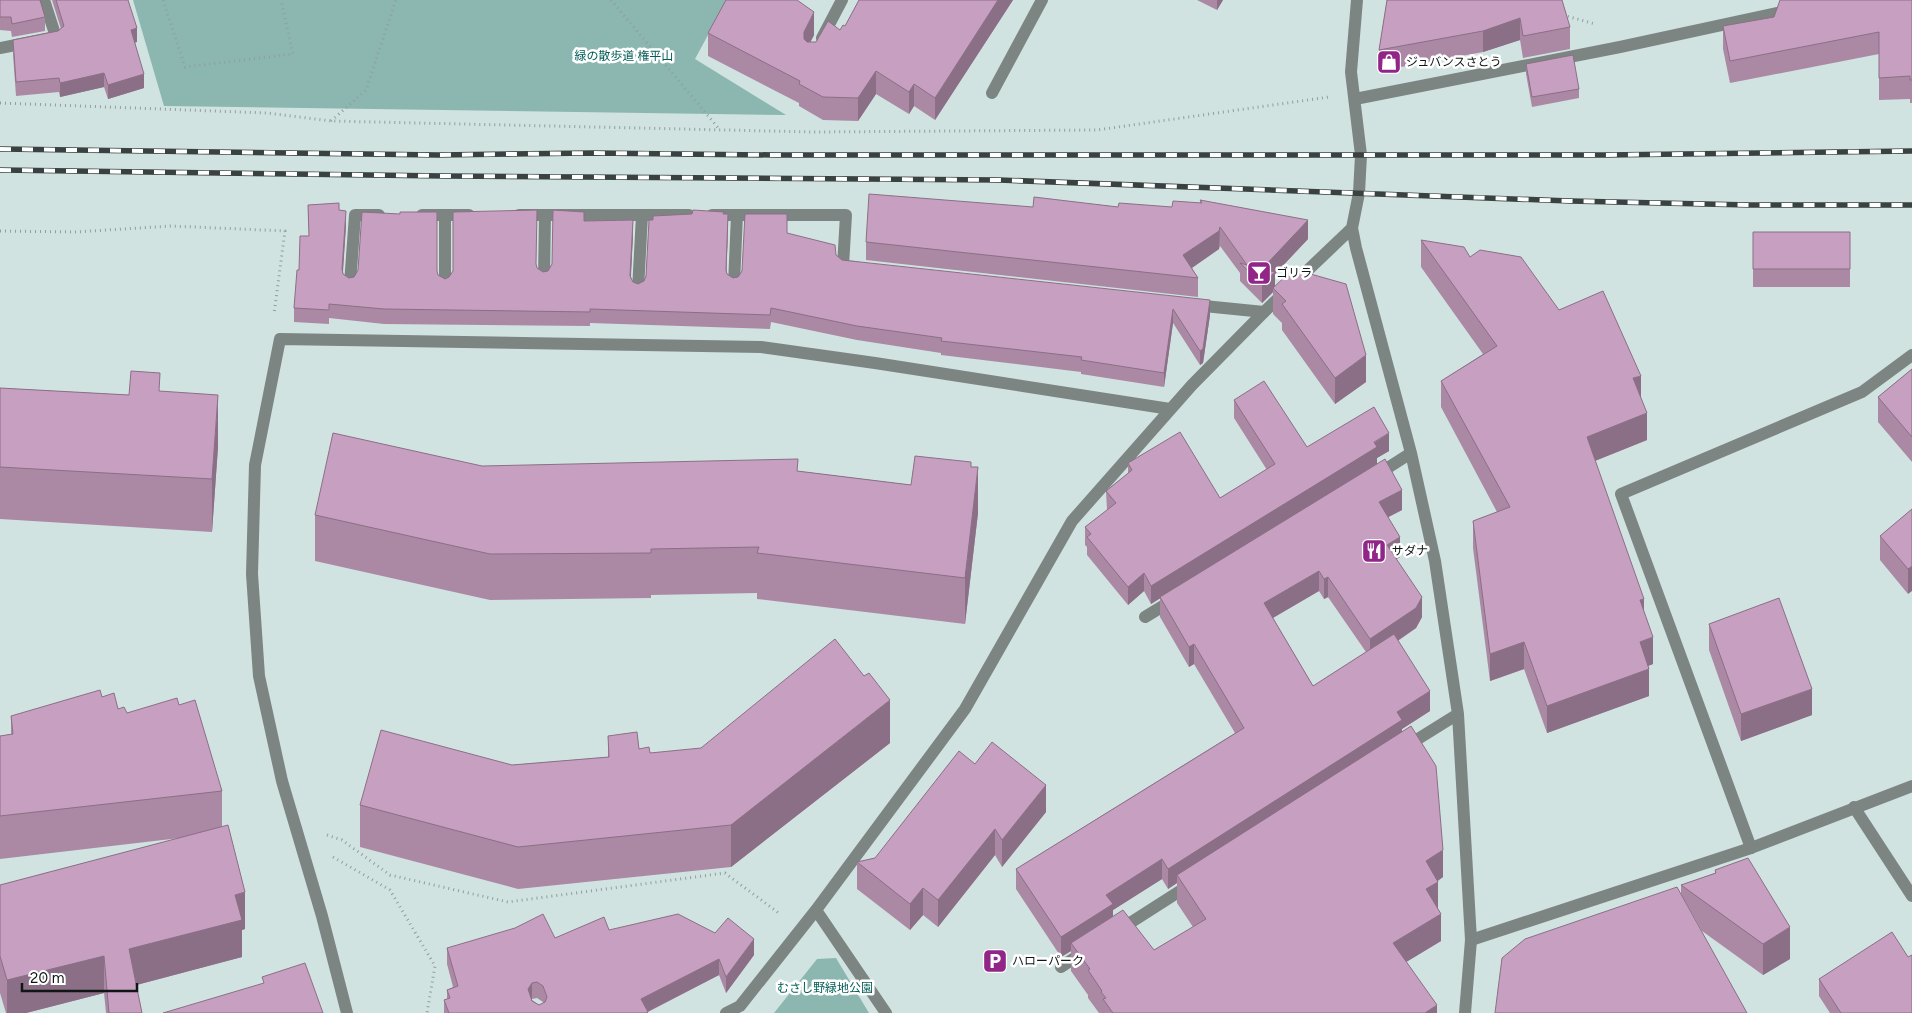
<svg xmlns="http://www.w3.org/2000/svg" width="1912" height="1013" font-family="Figtree,'Noto Sans JP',sans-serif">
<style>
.green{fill:#8cb7b0}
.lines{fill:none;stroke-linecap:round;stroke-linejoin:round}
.path{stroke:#909f9d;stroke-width:3;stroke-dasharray:1 4;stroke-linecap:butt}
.service{stroke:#7d8583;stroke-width:12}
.minor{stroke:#7d8583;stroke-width:12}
.tertiary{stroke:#7d8583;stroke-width:12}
.rail-casing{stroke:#394241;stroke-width:5.5}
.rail{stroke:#fff;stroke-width:4;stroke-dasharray:11;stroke-linecap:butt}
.wall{fill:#ab89a5;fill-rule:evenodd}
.shaded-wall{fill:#8b6f86}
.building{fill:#c79fc0;stroke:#8b6f86;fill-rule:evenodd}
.labels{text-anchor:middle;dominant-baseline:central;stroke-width:5;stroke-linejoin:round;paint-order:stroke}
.park-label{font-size:12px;fill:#025e56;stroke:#fff}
.poi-label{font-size:12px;fill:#101615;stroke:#fff;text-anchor:start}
</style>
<rect width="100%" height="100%" fill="#d0e3e0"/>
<path class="green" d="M133 0H727L695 59 786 115 164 106Z
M836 958 869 1013H774L817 959Z"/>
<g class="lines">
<path class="path" d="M163 0 185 67 293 54 281 0
M611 0 720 130
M1563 15 1595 24
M0 103 267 113 331 121 813 132 1097 130 1329 97
M331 121 366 90 396 0
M0 231 76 232 171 226 285 231 274 314
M327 835 342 840 390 875 508 902 725 873 780 914
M333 857 390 890 435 966 427 1013"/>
<path class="service" d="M992 93 1042 0
M422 215H469
M519 215H689
M712 215H846L843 266 854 267
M544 278 545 215
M350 284 355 215H379
M734 284 737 215
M445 285V215
M638 290 642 215
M1194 305 1264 312"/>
<path class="minor" d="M1357 0 1351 72 1361 155 1359 193 1352 228 1356 248 1411 453 1435 561 1458 714 1471 940 1465 1013
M822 38 842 0
M0 48 56 37 44 0
M1355 99 1620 47 1791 10
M1375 476 1411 453
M1145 617 1173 600
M1405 747 1458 714
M1854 807 1912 896
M1751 848 1621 494 1862 392 1912 355
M816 910 886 1013
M1119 930 1191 884
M1061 967 1085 951
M347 1013 322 916 282 781 259 676 252 574 255 465 280 339 761 347 875 363 1170 409
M726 1013 740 1006 816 910 965 709 1072 521 1192 385 1264 312 1352 228"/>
<path class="tertiary" d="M1471 940 1751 848 1912 786"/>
<defs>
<path id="rail" d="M0 149 438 155 593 153 775 155H1606L1912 151
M0 170 444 176 999 180 1570 201 1750 205H1912"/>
</defs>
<use href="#rail" class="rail-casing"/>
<use href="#rail" class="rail"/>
</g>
<path class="wall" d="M0 0 45 17V31L12 37 11 31 0 30Z
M52 0H128L137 42H135L144 88 108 99 104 87 60 97 59 92 16 96 13 54V40L58 31 61 29Z
M859 0H1013L935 120 914 106 909 114 876 94 858 121 823 120 799 106V103L708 56V33L798 1 814 35 810 42H816L840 30 845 26Z
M1197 0H1223L1217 10Z
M1387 0 1570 27V49L1523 58 1520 40 1483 52 1379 71V50Z
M1912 0V103H1910V99L1879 100V54L1730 83 1723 49V26L1774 17Z
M1526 64 1579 89V98L1532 107 1526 74Z
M1200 200 1308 239 1275 274V287L1366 382 1335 404 1282 330V323L1273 314V292L1262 303 1240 281V273L1220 246 1219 249 1192 268 1198 278V297L866 260V242L1118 207H1172L1200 203Z
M308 205 339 210 346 225 343 273V274L349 278 437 271 438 275 445 279 536 264 537 268 543 272 548 271 584 221 633 235 631 277 633 282 638 284 644 281 646 276 653 220 692 214H724L728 229 726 272 727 274 733 278 738 277 787 233 836 255 842 260 1210 315 1203 363 1200 365 1173 323 1164 387 1081 374V372L941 355V353L857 340 771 322 770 329 590 323V326L384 324 329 318V324L294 322V308L299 270 309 236Z
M1753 232H1850V287H1753Z
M1421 240 1470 257 1559 310 1641 398 1647 440 1595 461 1644 612 1653 664 1648 666 1649 696 1547 733 1524 669 1490 681 1473 548V521L1497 512 1441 407V381L1483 354 1421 267Z
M1912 369V462L1878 422V397Z
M0 388 129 395 160 391 218 447 212 532 0 519Z
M1234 400 1307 447 1389 451 1377 458V464L1402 510 1388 517 1400 557 1396 559 1422 617 1416 628 1398 641 1430 711 1402 729V732L1443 877 1438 881V909L1441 941 1406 962 1437 1013H1099L1088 998V995L1071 971V951L1061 957 1016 889V869L1235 733 1194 664 1189 667 1160 617V598L1151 604 1144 591 1128 605 1087 555V547L1085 545V527L1107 510 1106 491 1128 474V463L1220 498 1267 470 1234 418ZM1319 591 1324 599 1328 597 1366 652 1313 686 1273 618ZM1162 879 1168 889 1177 883V903L1193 927 1154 950 1113 916V910Z
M482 466 798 471 911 485 971 467 978 513 965 624 757 599V593L651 595V598L490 600 315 561V515Z
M1912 509 1908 594 1880 560V536Z
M1709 624 1812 715 1741 741 1709 650Z
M102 697 118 709 127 713 179 705 222 791V827L245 929 242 930V957L136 985 142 1013H106L104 993 26 1013H6L0 993V885L180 838 0 859V736L11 734V716Z
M608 736 650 753 890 743 731 867 518 889 360 847V805L512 765 608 757Z
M975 764 1046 812 1002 867 995 855 938 927 923 915 910 930 857 889V862L875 858Z
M1715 870 1790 959 1763 975 1702 931 1681 894V885L1715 873Z
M609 930 754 955 726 993 719 975 648 1012V1013H444V1000L447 999V990L453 987 447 964V948L555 938ZM537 998 543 1002V1003L539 1005 532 1000V999Z
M1908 957 1912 1013H1830L1819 996V979Z"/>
<path class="shaded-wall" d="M998 0H1013L935 120V98Z
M1217 0H1223L1217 10Z
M814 12V35L804 55V32Z
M1520 18V40L1483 52V31Z
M137 28V42L131 44V30Z
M876 71V94L858 121V98Z
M104 73V87L60 97V83Z
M144 74V88L108 99V85Z
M914 84V106L909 114V92Z
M346 211V225L342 283V269Z
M728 214V229L726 284V270Z
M633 220V235L630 290V276Z
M1308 220V239L1275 274V289L1273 288V292L1262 303V269Z
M1220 227 1219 249 1183 274V255Z
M1210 300V315L1203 363 1200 365V351Z
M1173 309V323L1164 387V373Z
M1366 355V382L1335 404V378Z
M1641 376V403L1633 378Z
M218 395V447L212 532V479Z
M1647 413V440L1587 464V437Z
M1389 433V451L1377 458V465L1151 604V586Z
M978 467V513L965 624V578Z
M1402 490V510L1379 522V502Z
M1400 537V557L1387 565V545Z
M1912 566V591L1908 594V569Z
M1319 571V591L1264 623V603Z
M1144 573V591L1128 605V587Z
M1328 577V597L1324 599V579Z
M1422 597V617L1416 628 1370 659V639Z
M1644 599V626L1640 600Z
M1653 637V664L1640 669V642Z
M1524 642V669L1490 681V654Z
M1194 644V664L1189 667V647Z
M1649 669V696L1547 733V706Z
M1812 689V715L1741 741V714Z
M1430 691V711L1402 729V740L1177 875V883L1168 889V869L1397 712Z
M890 700V743L731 867V825Z
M1046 785V812L1002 867V840Z
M995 829V855L938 927V900Z
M1443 850V877L1426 888V861Z
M1162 859V879L1113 910V924L1071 943V951L1061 957V937L1106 895Z
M1438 882V910L1426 889Z
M923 888V915L910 930V904Z
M245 892V929L242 930V957L129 987V949L235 895Z
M1441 914V941L1393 970V943Z
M1790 927V959L1763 975V944Z
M754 939V955L726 993V977Z
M104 956V993L26 1013H7V980Z
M719 959V975L645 1013 641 999Z
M532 983V999L528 1006V989Z
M1437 1005V1013H1425Z"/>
<path class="building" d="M0 0H40L45 17 12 24 11 17H0Z
M56 0H128L137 28 131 30 144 74 108 85 104 73 60 83 59 78 16 82 13 40 58 31 64 26Z
M726 0H797L814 12 804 32V39L807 42H816L828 21 840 30 843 25 845 26 859 0H998L935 98 914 84 909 92 876 71 858 98 823 97 799 84 800 81 708 33Z
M1387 0H1562L1570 27 1523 36 1520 18 1483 31 1379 50Z
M1780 0H1912V80H1910V76L1879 78V32L1730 61 1723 26 1774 17Z
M1573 55 1579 89 1532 97 1526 64Z
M869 194 1033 207 1034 197 1118 207 1119 203 1172 207 1173 201 1202 203 1200 200 1308 220 1262 269 1275 272 1262 284 1240 263 1247 265 1220 227 1219 231 1183 255 1198 278 866 242Z
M339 203V210L346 211 342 269 343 274 349 278 354 277 358 270 362 212 400 214V212H437V271L438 275 445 279 449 277 453 271V212L537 210 536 264 537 268 543 272 548 271 552 264 553 210 584 212V221L633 220 630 276 633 282 638 284 644 281 646 276 649 220H653V216L692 214 693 210 724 212 723 214H728L726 270 727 274 733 278 738 277 742 271 745 214H787V233L835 245 836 255 842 260 1210 300 1203 349 1200 351 1173 309 1164 373 1081 360 1082 357 941 341 942 338 857 326 771 308 770 315 590 309V312L384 309 329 304V310L294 308 297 270H299L300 236H309L308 205Z
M1753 232H1850V269H1753Z
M1421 240 1464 247 1470 257 1480 250 1521 257 1559 310 1603 291 1641 376 1633 378 1647 413 1587 437 1644 599 1640 600 1653 637 1640 642 1649 669 1547 706 1524 642 1490 654 1473 521 1510 507 1441 381 1497 346Z
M1293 269 1346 284 1366 355 1335 378 1282 304 1286 301 1273 288Z
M1912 369V437L1878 397Z
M131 371 160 373 159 391 218 395 212 479 0 467V388L129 395Z
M1264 381 1307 447 1374 407 1389 433 1374 442 1377 447 1151 586 1144 573 1128 587 1087 537 1091 534 1085 527 1116 503 1106 491 1132 470 1128 463 1180 432 1220 498 1275 464 1234 400Z
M333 433 482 466 798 459 797 471 911 485 915 456 971 462V467H978L965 578 757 553 759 547 651 549V553L490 554 315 515Z
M1385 459 1402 490 1379 502 1400 537 1387 545 1422 597 1416 608 1370 639 1328 577 1324 579 1319 571 1264 603 1313 686 1394 634 1430 691 1397 712 1402 720 1168 869 1162 859 1106 895 1113 904 1061 937 1016 869 1244 728 1194 644 1189 647 1160 597Z
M1912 509V566L1908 569 1880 536Z
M1779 598 1812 689 1741 714 1709 624Z
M835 639 864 676 869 673 890 700 731 825 518 847 360 805 381 730 512 765 609 757 608 736 637 732 639 749 649 747 650 753 701 748Z
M100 690 102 697 114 693 118 709 124 707 127 713 177 698 179 705 195 700 222 791 0 816V736L13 734 11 716Z
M1411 726 1436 766 1443 850 1426 861 1438 882 1426 889 1441 914 1393 943 1437 1005 1425 1013H1113L1103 999 1106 998 1101 992 1102 991 1088 970 1090 969 1071 943 1123 910 1154 950 1206 919 1177 875Z
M992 742 1046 785 1002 840 995 829 938 900 923 888 910 904 857 862 875 858 959 751 975 764Z
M228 825 245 892 235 895 242 920 129 949 142 1013H109L104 956 7 980 0 956V885Z
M1748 858 1790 927 1763 944 1681 885 1716 873 1715 870Z
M1677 887 1747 1013H1495L1502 958 1525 939Z
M543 914 555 938 604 917 609 930 678 914 715 933 728 918 754 939 726 977 719 959 641 999 648 1012 646 1013H449L444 1000 450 998 447 990 458 986 447 948 515 928ZM537 982 543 986 547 997 545 1002 539 1005 532 1001 528 989 532 983Z
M1892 932 1908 957 1912 955V1013H1841L1819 979Z
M305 963 323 1013H163L264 983 262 977Z"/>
<defs>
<symbol id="shop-square" viewBox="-11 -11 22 22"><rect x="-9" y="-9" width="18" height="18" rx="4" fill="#912588" stroke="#fff"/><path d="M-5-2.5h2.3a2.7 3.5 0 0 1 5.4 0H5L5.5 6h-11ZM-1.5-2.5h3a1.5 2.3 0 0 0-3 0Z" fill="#fff"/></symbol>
<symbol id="bar-square" viewBox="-11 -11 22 22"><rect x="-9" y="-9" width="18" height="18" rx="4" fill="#912588" stroke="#fff"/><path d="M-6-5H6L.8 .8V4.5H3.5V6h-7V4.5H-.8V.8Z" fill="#fff"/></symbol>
<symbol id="restaurant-square" viewBox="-11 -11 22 22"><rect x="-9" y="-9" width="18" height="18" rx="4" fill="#912588" stroke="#fff"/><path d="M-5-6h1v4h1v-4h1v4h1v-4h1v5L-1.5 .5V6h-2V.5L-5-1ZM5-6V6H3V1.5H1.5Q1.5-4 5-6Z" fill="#fff"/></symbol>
<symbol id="parking-square" viewBox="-11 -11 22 22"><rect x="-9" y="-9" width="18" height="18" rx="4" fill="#912588" stroke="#fff"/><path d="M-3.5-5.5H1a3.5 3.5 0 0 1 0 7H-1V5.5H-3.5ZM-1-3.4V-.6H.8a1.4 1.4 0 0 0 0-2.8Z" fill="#fff"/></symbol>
</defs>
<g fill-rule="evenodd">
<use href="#shop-square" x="1375" y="48" width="28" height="28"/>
<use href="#bar-square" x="1245" y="259" width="28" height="28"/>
<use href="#restaurant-square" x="1360" y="537" width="28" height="28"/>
<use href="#parking-square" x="981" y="947" width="28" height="28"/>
</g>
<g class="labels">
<g class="park-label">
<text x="624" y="56">緑の散歩道 権平山</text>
<text x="825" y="988">むさし野緑地公園</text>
</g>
<g class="poi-label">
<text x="1406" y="62">ジュバンスさとう</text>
<text x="1276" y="273">ゴリラ</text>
<text x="1392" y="551">サダナ</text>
<text x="1012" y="961">ハローパーク</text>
</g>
</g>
<path d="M22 983v8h115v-8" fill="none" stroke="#101615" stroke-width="2.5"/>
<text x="30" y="983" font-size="15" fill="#101615" stroke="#ffffff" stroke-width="4" paint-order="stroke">20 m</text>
</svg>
